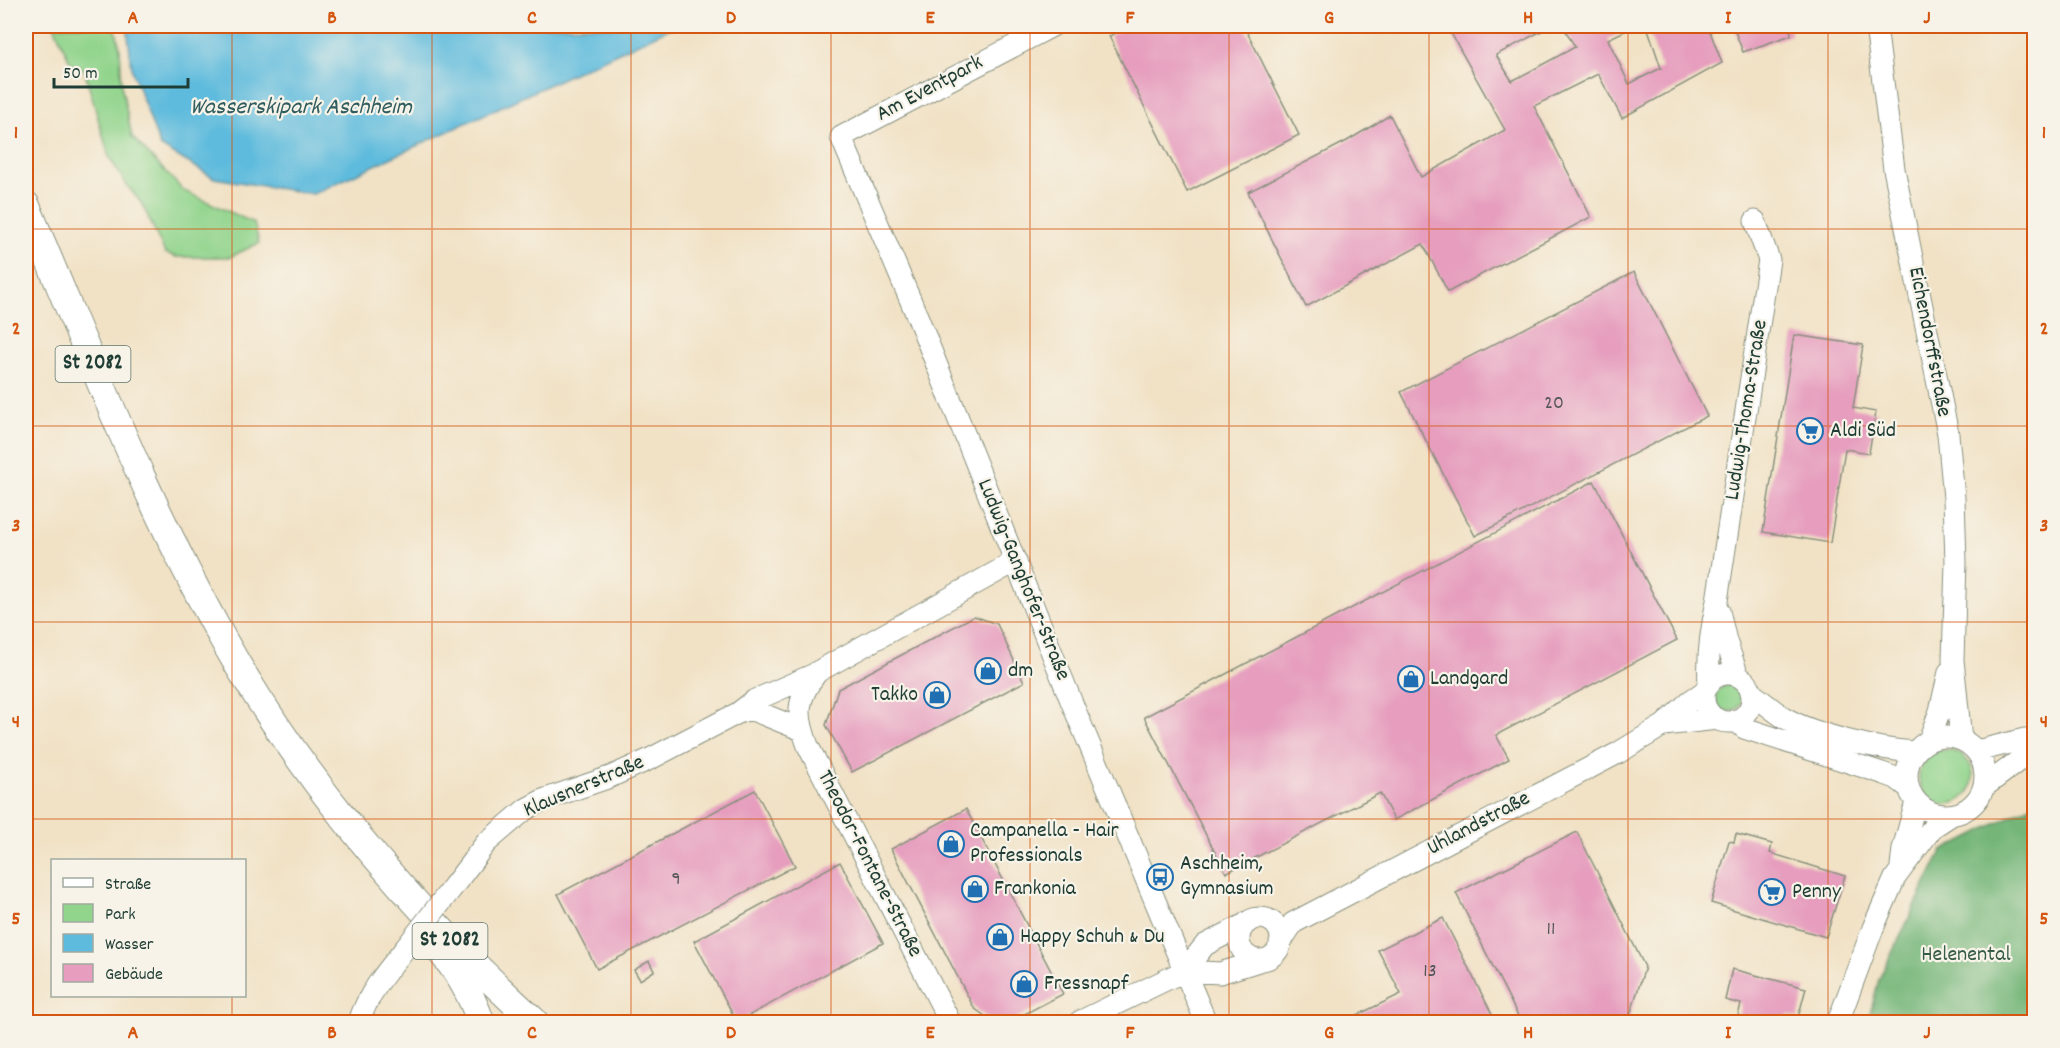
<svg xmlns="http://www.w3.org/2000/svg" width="2060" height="1048" font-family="Dekko,sans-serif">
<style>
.green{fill:#91d48c;stroke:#588860;stroke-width:1.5}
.forest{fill:#74b678;stroke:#4a7a56;stroke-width:1.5}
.water{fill:#5fbbdd;stroke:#3f7c88;stroke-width:1.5}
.building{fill:#e69dbe}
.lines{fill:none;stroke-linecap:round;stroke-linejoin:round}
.minor-casing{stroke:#88907d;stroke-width:23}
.major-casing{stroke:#88907d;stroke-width:29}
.minor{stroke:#fff;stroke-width:21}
.major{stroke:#fff;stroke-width:27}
.minor-bridge-casing{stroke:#88907d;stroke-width:23;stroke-linecap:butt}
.minor-bridge{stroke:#fff;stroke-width:21}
.grid{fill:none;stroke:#d45610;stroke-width:1.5;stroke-opacity:0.55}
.labels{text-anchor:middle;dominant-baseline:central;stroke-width:4.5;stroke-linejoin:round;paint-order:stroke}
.number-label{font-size:20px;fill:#515556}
.shield{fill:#f7f3e8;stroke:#60746a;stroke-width:1.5}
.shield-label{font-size:21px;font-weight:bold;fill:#1f3d34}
.street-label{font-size:22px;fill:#1f3d34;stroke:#f7f3e8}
.poi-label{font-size:22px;fill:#1f3d34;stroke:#f7f3e8;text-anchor:start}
.park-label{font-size:22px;fill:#365b46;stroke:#f7f3e8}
.water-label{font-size:24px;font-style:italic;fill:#2f5c5e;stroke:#f7f3e8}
.neatline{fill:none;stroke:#d45610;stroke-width:2}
.grid-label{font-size:20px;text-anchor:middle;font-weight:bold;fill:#d45610}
</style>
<rect width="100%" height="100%" fill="#f7f3e8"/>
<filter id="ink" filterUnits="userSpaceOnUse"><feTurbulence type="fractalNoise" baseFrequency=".0167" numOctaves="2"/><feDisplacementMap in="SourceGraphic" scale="12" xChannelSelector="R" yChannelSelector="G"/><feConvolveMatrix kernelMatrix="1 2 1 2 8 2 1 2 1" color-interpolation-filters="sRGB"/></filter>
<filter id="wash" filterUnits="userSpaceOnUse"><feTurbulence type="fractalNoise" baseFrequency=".008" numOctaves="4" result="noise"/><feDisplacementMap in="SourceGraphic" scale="24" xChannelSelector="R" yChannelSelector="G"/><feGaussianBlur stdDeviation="1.35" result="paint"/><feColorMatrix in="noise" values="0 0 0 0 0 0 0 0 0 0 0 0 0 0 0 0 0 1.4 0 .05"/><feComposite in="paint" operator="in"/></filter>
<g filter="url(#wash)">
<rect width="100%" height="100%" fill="#f1e2c6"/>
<path class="green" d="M54 26H115L120 49 122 89 132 137 184 191 254 223 259 243 230 257H176L165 253 142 204 126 184 109 157 84 69 71 64Z
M1716 698a13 13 0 1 1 26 0a13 13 0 1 1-26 0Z
M1919 777a27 27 0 1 1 54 0a27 27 0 1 1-54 0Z"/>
<path class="forest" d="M2034 804V1022H1868L1879 979 1942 851Z"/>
<path class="water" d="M127 26H675L313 194 214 178 160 146 132 70Z"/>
<g id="blocks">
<path class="building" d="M1130 26H1244L1299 135 1187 192 1109 36Z
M1447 26H1551L1496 55 1512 81 1575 47 1563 26H1635L1608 39 1629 84 1661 68 1647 26H1708L1722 63 1622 118 1598 74 1534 106 1591 217 1448 292 1423 244 1306 307 1248 192 1347 141 1390 115 1421 177 1505 130Z
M1733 26H1790L1791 35 1743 52Z
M1634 272 1707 416 1475 536 1401 392Z
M1794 335 1863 345 1853 408 1876 412 1869 453 1845 449 1830 543 1763 532Z
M1594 481 1677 640 1496 735 1509 759 1394 820 1380 793 1226 873 1144 717Z
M974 616 997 624 1024 682 852 772 826 725 838 689Z
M755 790 795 866 597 969 558 894Z
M966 809 1063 994 1009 1022H993L974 1008 891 849Z
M1577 832 1645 967 1628 1022H1521L1456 893Z
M1736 834 1772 844 1770 853 1845 876 1826 937 1711 903 1729 841 1734 842Z
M840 862 883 943 737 1022 694 941Z
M1443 918 1496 1022H1343L1401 994 1378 950Z
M649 961 654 971 640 980 634 970Z
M1732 969 1806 988 1798 1018 1788 1015 1786 1022H1738L1740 1017 1738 1016 1741 1004 1725 1000Z
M1705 1015 1733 1022H1703Z"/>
</g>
</g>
<g filter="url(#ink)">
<use href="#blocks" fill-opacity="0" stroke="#88907d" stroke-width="1.5"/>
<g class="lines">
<defs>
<path id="minor" d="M1052 26 841 137 918 318 1072 703 1206 1022
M1876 26 1894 169 1948 434 1954 498 1956 562 1953 660 1961 740
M1719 611 1726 641 1738 676
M1704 698a24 24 0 1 1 48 0a24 24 0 1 1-48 0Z
M1709 684C1707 655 1711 629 1717 601L1769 260 1755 221
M1751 693C1763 701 1773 711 1785 718 1815 735 1880 750 1915 752
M738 713 747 710 755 711 802 730
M1735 720 1744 728 1882 773 1896 778 1908 787
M1664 725 1717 719
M1907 776a39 39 0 1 1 78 0a39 39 0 1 1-78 0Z
M1929 740 1940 711 1949 672
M1977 751 2025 739 2034 740
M1984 787 2034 749
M1901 866 1903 849 1916 802
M452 888 486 843 526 809 543 800 610 777 650 759 738 713 755 700 817 673
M1239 939a21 21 0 1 1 42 0a21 21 0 1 1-42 0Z
M1280 943 1293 923 1618 753 1664 725 1690 701 1705 691
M1184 971 1220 973 1262 960
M359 1022C367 995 386 972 404 950
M950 1022 808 746C796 714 796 700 817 672L1016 561
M1079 1022 1184 971 1205 945 1247 923
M1838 1022 1873 928 1895 878 1933 827 1950 816"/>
<path id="major" d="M26 205C92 361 153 521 239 667 319 800 421 918 535 1022
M441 952C460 974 471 995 481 1022"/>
</defs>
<use href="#minor" class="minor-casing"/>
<use href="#major" class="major-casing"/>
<use href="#minor" class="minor"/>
<use href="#major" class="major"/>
<defs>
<path id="minor-bridge" d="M404 950 452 888"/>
</defs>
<use href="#minor-bridge" class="minor-bridge-casing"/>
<use href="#minor-bridge" class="minor-bridge"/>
</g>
</g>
<path class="grid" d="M232 26V860M432 26V1022M631 26V1022M831 26V1022M1030 26V1022M1229 26V1022M1429 26V1022M1628 26V1022M1828 26V1022M26 229H2034M26 426H2034M26 622H2034M26 819H2034M232 996V1022"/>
<defs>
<symbol id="supermarket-ring" viewBox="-11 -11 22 22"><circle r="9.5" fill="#f7f3e8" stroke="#1f6fb2" stroke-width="1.5"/><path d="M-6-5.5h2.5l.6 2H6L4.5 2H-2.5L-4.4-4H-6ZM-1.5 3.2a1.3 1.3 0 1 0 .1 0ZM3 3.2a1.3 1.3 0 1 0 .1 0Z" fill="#1f6fb2"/></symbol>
<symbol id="shop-ring" viewBox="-11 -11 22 22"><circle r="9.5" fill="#f7f3e8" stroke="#1f6fb2" stroke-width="1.5"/><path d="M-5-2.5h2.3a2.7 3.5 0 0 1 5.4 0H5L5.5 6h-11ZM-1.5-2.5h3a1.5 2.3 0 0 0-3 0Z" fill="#1f6fb2"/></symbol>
<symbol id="bus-ring" viewBox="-11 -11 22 22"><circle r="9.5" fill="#f7f3e8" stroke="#1f6fb2" stroke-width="1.5"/><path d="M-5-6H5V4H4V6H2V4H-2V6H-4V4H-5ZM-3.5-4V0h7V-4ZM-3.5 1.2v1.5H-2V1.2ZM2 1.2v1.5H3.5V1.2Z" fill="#1f6fb2"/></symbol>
</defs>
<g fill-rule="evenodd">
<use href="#supermarket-ring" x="1795" y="416" width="30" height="30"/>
<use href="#shop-ring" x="973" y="656" width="30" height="30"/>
<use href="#shop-ring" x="1396" y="664" width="30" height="30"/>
<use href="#shop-ring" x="922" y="680" width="30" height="30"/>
<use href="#shop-ring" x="936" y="829" width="30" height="30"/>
<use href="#bus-ring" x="1145" y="862" width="30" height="30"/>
<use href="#shop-ring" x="960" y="874" width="30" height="30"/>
<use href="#supermarket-ring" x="1757" y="877" width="30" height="30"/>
<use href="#shop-ring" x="985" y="922" width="30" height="30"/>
<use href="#shop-ring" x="1009" y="969" width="30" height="30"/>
</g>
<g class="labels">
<g class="number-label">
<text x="1554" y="404">20</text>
<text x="676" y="880">9</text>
<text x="1551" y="930">11</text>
<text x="1430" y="972">13</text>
</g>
<g class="shield">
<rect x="55.5" y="346" width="75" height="36" rx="4.5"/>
<rect x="412.5" y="923" width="75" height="36" rx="4.5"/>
</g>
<g class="shield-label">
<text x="93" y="364">St 2082</text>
<text x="450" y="941">St 2082</text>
</g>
<g class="street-label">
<text transform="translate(930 89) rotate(-28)">Am Eventpark</text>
<text transform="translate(1929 342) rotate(79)">Eichendorffstraße</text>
<text transform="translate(1747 410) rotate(-81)">Ludwig-Thoma-Straße</text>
<text transform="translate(1023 580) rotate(68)">Ludwig-Ganghofer-Straße</text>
<text transform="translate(584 787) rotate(-23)">Klausnerstraße</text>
<text transform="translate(1479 824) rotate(-28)">Uhlandstraße</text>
<text transform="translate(869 864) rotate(63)">Theodor-Fontane-Straße</text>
</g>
<g class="poi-label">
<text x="1830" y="431">Aldi Süd</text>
<text x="1008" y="671">dm</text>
<text x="1430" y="679">Landgard</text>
<text x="918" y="695" text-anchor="end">Takko</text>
<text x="970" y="831">Campanella - Hair<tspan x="970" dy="25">Professionals</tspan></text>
<text x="1180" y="864">Aschheim,<tspan x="1180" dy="25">Gymnasium</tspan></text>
<text x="994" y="889">Frankonia</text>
<text x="1792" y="892">Penny</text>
<text x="1020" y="937">Happy Schuh &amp; Du</text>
<text x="1044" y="984">Fressnapf</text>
</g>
<g class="park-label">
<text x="1966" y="955">Helenental</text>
</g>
<g class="water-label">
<text x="301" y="108">Wasserskipark Aschheim</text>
</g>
</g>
<rect width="2060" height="1048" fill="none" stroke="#f7f3e8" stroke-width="66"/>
<rect x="51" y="859" width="195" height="138" fill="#f7f3e8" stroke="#a1aaa0" stroke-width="1.5"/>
<rect x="63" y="878" width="30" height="9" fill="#ffffff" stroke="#a1aaa0" stroke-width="1.5"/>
<text x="105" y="889" font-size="18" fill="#1f3d34">Straße</text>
<rect x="63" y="904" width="30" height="18" fill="#91d48c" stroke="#a1aaa0" stroke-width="1.5"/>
<text x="105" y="919" font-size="18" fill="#1f3d34">Park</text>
<rect x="63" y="934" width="30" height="18" fill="#5fbbdd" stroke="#a1aaa0" stroke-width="1.5"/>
<text x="105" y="949" font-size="18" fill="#1f3d34">Wasser</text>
<rect x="63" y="964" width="30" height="18" fill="#e69dbe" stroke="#a1aaa0" stroke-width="1.5"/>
<text x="105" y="979" font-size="18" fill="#1f3d34">Gebäude</text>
<path d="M54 78v9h134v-9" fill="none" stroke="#1f3d34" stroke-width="3"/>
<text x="63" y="78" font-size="18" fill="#1f3d34" stroke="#f7f3e8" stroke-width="4.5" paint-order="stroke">50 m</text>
<rect x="33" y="33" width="1994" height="982" class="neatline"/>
<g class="grid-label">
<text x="133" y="23">A</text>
<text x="332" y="23">B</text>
<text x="532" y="23">C</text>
<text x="731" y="23">D</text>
<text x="930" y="23">E</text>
<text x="1130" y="23">F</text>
<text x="1329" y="23">G</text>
<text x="1528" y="23">H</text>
<text x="1728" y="23">I</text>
<text x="1927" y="23">J</text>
<text x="16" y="138">1</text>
<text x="2044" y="138">1</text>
<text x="16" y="334">2</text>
<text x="2044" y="334">2</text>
<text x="16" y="531">3</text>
<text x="2044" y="531">3</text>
<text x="16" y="727">4</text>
<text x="2044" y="727">4</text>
<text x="16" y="924">5</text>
<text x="2044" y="924">5</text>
<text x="133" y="1038">A</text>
<text x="332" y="1038">B</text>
<text x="532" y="1038">C</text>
<text x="731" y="1038">D</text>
<text x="930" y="1038">E</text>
<text x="1130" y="1038">F</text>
<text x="1329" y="1038">G</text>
<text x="1528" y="1038">H</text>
<text x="1728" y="1038">I</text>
<text x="1927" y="1038">J</text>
</g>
</svg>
